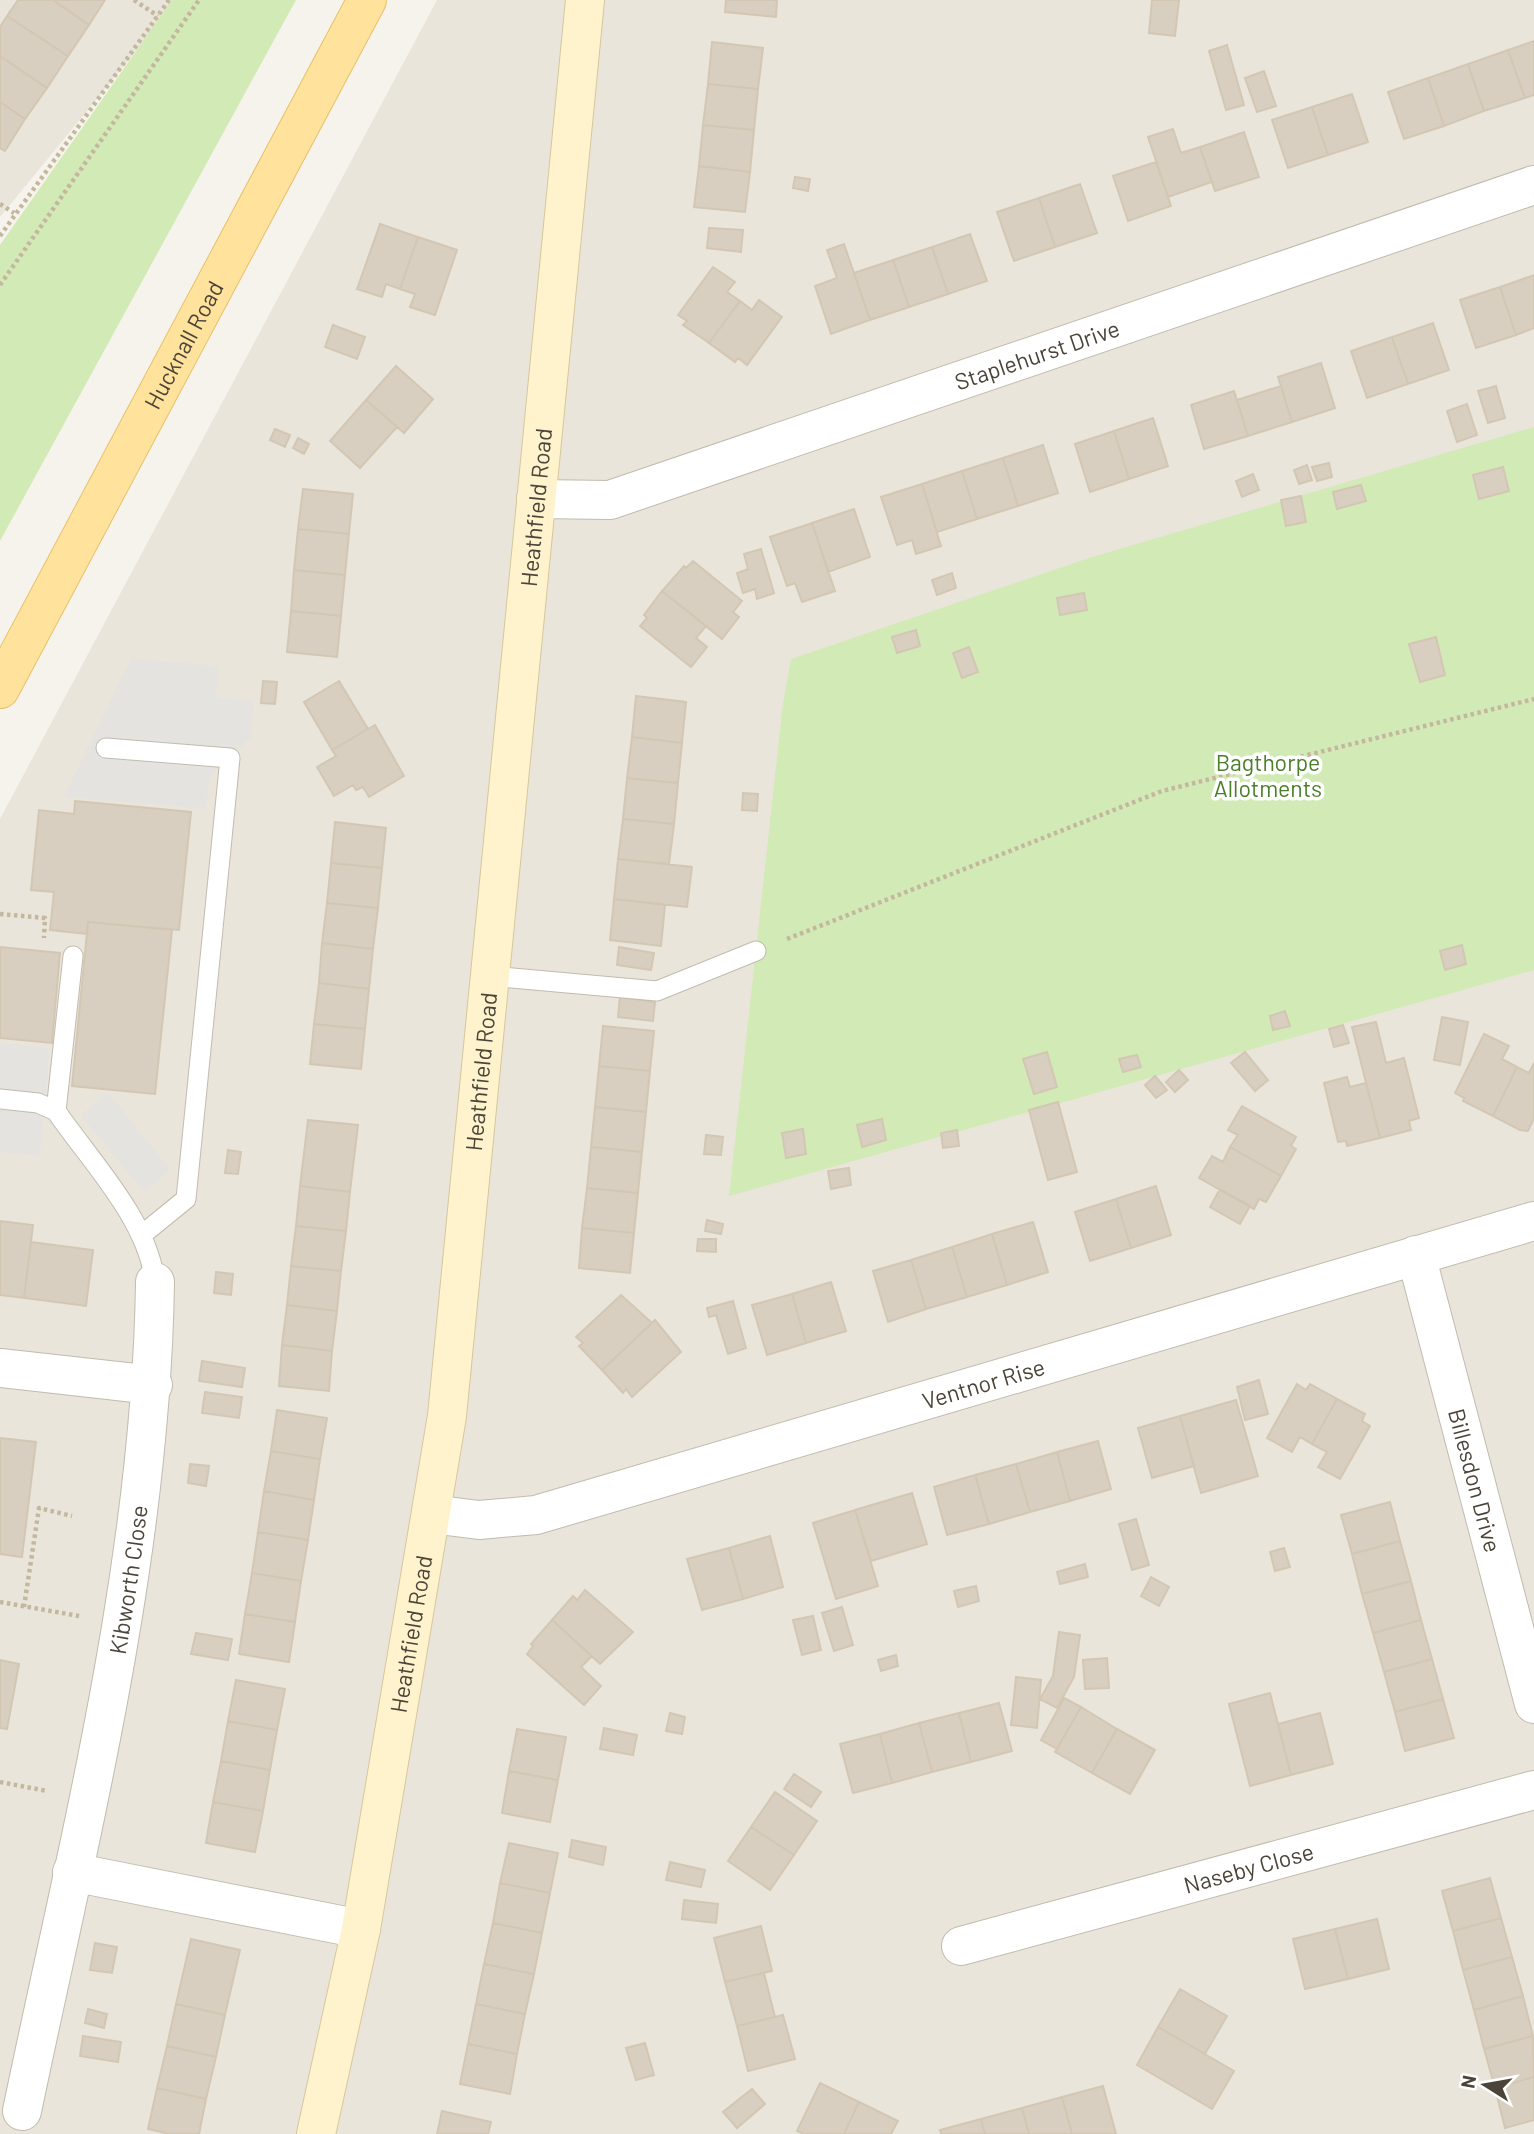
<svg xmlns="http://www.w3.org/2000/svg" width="1534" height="2134" font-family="Barlow,sans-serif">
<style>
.residential{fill:#eae5da}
.green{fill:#d2eab5}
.parking{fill:#e5e3e0}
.building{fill:#d8cfc1;stroke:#d3c7b4;stroke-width:2}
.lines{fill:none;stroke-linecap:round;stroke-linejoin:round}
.lane-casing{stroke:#c2bbae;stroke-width:21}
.street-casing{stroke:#c2bbae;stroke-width:40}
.secondary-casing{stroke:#d6c79b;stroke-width:40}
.primary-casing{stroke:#e6c16a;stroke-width:40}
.path{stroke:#c4b79f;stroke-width:4.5;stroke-dasharray:3.5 3.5;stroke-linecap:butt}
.lane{stroke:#fff;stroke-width:19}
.street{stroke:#fff;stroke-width:38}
.secondary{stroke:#fff3cd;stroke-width:38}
.primary{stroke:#ffe39c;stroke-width:38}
.labels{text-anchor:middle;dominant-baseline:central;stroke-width:7;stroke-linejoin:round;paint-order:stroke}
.street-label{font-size:23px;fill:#4b4439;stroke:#fff}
.park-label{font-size:23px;fill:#4a7f2a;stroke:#fff}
</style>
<rect width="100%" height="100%" fill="#f6f3ec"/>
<path class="residential" d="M0 0H178L0 217Z
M437 0H1534V2134H0V819Z"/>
<path class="green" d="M172 0H296L0 541V245Z
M1534 427V970L729 1196 783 703 791 659 1089 558Z"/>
<path class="parking" d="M131 658 218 666 216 697 254 701 251 737 209 777 206 809 64 797Z
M0 1043 50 1048 40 1156 0 1152Z
M108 1093 170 1170 144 1192 81 1115Z"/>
<path class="building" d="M18 0H53L89 25 68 56 7 16Z
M53 0H105L89 25Z
M726 0H777L776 17 725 12Z
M1152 0H1179L1175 36 1149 33Z
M7 16 68 56 47 88 0 56V27Z
M1534 41V95L1525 98 1508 50Z
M712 42 763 48 758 89 708 84Z
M1227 45 1244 105 1226 110 1209 51Z
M1508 50 1525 98 1484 111 1468 64Z
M0 56 47 88 25 119 0 102Z
M1468 64 1484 111 1444 126 1428 78Z
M1264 71 1276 106 1257 112 1245 78Z
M1428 78 1444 126 1404 139 1388 92Z
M708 84 758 89 754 130 703 125Z
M1352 94 1368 142 1328 155 1312 107Z
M0 102 25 119 5 151 0 148Z
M1312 107 1328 155 1288 168 1272 120Z
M703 125 754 130 750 172 699 166Z
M1173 129 1181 153 1200 147 1212 182 1168 197 1148 137Z
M1244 132 1259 177 1215 191 1200 147Z
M1156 162 1171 206 1128 221 1113 176Z
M699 166 750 172 745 212 694 207Z
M795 177 810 179 808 191 793 188Z
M1080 184 1097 233 1055 247 1039 198Z
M1039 198 1055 247 1014 261 997 212Z
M380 224 418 237 400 289 386 284 382 297 357 289Z
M709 228 743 230 741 252 707 248Z
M970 234 987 281 948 294 932 247Z
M418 237 457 250 435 315 410 307 415 294 400 289Z
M844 244 870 320 831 334 815 286 837 278 827 250Z
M932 247 948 294 909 307 893 260Z
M893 260 909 307 870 320 854 273Z
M713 267 735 282 727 292 740 301 709 343 683 325 687 321 678 315Z
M1534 275V328L1516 335 1500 287Z
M1500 287 1516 335 1476 348 1460 300Z
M759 300 782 317 747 365 738 358 735 362 709 343 740 301 752 310Z
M1433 323 1449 370 1408 384 1392 337Z
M333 325 365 337 357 359 325 347Z
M1392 337 1408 384 1367 398 1351 351Z
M1321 363 1335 408 1292 422 1278 377Z
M396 366 433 399 404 433 366 400Z
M1281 386 1292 422 1248 436 1237 400Z
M1496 386 1505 418 1488 423 1478 391Z
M1234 391 1248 436 1204 449 1191 405Z
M366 400 397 427 360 468 330 441Z
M1467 404 1477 435 1457 442 1447 411Z
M1153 418 1168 466 1129 479 1114 431Z
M275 429 290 435 285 447 270 440Z
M1114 431 1129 479 1090 492 1075 444Z
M298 438 309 444 304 454 293 448Z
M1043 445 1058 493 1018 506 1003 458Z
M1003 458 1018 506 977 519 962 471Z
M1329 463 1332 477 1317 481 1312 467Z
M1307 465 1312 480 1299 484 1294 470Z
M1503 467 1509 491 1479 499 1473 475Z
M962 471 977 519 937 532 922 484Z
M1253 474 1259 490 1242 497 1236 481Z
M922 484 941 546 916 554 912 540 897 545 881 497Z
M1361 485 1366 501 1337 509 1333 492Z
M303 489 353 494 349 534 298 529Z
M1301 496 1306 522 1286 526 1281 500Z
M854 509 870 557 828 572 812 523Z
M812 523 835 591 802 602 795 583 787 586 770 537Z
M298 529 349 534 345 575 294 570Z
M761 549 774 593 757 599 755 589 743 593 737 573 748 569 744 554Z
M693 561 742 601 733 612 739 617 722 639 662 591 684 566 686 568Z
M294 570 345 575 341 616 291 611Z
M952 573 956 588 937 595 932 580Z
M662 591 706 626 696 638 707 647 691 667 640 626 647 618 644 615Z
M1084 593 1087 610 1060 615 1057 598Z
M291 611 341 616 337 657 287 652Z
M916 630 920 646 897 653 892 637Z
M1436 637 1445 675 1420 682 1409 644Z
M969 647 978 672 962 678 953 653Z
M263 681 277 682 275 704 261 703Z
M339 681 368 729 332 750 304 702Z
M636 696 686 702 682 743 632 737Z
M375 725 404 776 369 797 363 787 356 790 353 785 334 796 317 767 336 756 332 750Z
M632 737 682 743 678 783 627 778Z
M627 778 678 783 674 824 623 819Z
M743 793 758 794 757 811 742 810Z
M75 801 191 812 179 930 88 922 87 934 50 930 54 892 31 890 39 810 74 814Z
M623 819 674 824 669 864 618 859Z
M335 822 386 828 382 868 331 863Z
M618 859 692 867 687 907 614 899Z
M331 863 382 868 378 908 327 903Z
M614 899 665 905 661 946 610 940Z
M327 903 378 908 373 949 322 943Z
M88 922 172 930 155 1094 72 1086Z
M322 943 373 949 369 989 319 983Z
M1462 945 1466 964 1445 970 1440 951Z
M0 947 60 953 52 1043 0 1038Z
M619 947 654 953 651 970 617 965Z
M319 983 369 989 365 1029 314 1024Z
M620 997 655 1002 653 1021 618 1017Z
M1285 1011 1290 1026 1273 1030 1270 1016Z
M1442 1017 1468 1022 1460 1065 1434 1060Z
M1376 1022 1386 1063 1404 1058 1419 1118 1409 1121 1411 1130 1380 1138 1352 1027Z
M314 1024 365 1029 361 1069 310 1064Z
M1343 1025 1349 1043 1334 1047 1329 1029Z
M603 1026 654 1031 650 1071 599 1066Z
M1484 1034 1509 1046 1502 1059 1517 1067 1493 1116 1463 1101 1464 1098 1455 1093Z
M1047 1052 1057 1087 1034 1094 1023 1059Z
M1245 1052 1268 1080 1255 1091 1231 1063Z
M1137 1055 1141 1067 1123 1072 1119 1059Z
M1534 1063V1118L1528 1131 1520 1130 1493 1116 1517 1067 1529 1073Z
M599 1066 650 1071 646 1112 595 1107Z
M1179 1070 1188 1080 1175 1092 1166 1082Z
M1155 1076 1167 1090 1156 1098 1145 1085Z
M1347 1077 1350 1087 1366 1083 1380 1138 1347 1146 1346 1141 1338 1142 1324 1083Z
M1058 1102 1077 1172 1048 1180 1029 1110Z
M1242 1106 1296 1137 1291 1146 1296 1149 1281 1176 1230 1147 1238 1135 1228 1130Z
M595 1107 646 1112 642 1152 591 1147Z
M882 1119 886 1140 862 1147 857 1125Z
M308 1120 358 1125 350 1192 300 1186Z
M803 1129 806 1154 786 1158 782 1133Z
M957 1130 959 1146 943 1148 941 1133Z
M706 1135 723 1137 721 1155 704 1154Z
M591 1147 642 1152 638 1193 587 1188Z
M1230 1147 1281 1176 1266 1202 1259 1199 1254 1209 1199 1178 1212 1156 1223 1162Z
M228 1150 241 1152 238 1174 225 1173Z
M849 1168 851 1185 831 1189 828 1171Z
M300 1186 350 1192 346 1231 296 1226Z
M1156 1186 1171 1235 1131 1248 1116 1199Z
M587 1188 638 1193 634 1233 582 1228Z
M1220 1189 1250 1206 1240 1224 1210 1207Z
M1116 1199 1131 1248 1090 1261 1075 1212Z
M707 1220 723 1224 721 1234 705 1231Z
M0 1221 33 1225 24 1298 0 1295Z
M1033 1222 1048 1272 1007 1285 992 1234Z
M296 1226 346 1231 341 1271 291 1266Z
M582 1228 634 1233 630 1273 579 1268Z
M992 1234 1007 1285 967 1297 952 1247Z
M698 1239H716V1252L697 1251Z
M31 1242 93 1250 86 1306 24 1298Z
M952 1247 967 1297 926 1309 911 1260Z
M911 1260 926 1309 888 1322 873 1271Z
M291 1266 341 1271 337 1311 287 1305Z
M216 1272 233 1274 231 1295 214 1293Z
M831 1282 846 1331 806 1343 792 1294Z
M792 1294 806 1343 767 1355 752 1305Z
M621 1295 652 1323 602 1370 579 1346 583 1343 576 1337Z
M733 1301 746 1348 728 1354 716 1315 709 1317 707 1308Z
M287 1305 337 1311 332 1351 282 1345Z
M655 1320 681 1352 632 1397 626 1389 623 1393 602 1370Z
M282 1345 332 1351 329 1391 279 1386Z
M202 1361 245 1368 242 1387 199 1381Z
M1259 1380 1268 1414 1245 1420 1237 1387Z
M1297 1384 1306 1390 1310 1384 1337 1399 1312 1444 1300 1437 1292 1452 1267 1438Z
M205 1392 242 1397 239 1418 202 1413Z
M1337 1399 1365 1414 1362 1421 1370 1426 1340 1479 1318 1467 1327 1452 1312 1444Z
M1236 1400 1258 1476 1201 1493 1180 1416Z
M277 1410 327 1418 320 1459 271 1451Z
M1180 1416 1194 1466 1152 1478 1138 1428Z
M0 1438 36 1442 22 1557 0 1554Z
M1098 1441 1111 1489 1070 1501 1057 1452Z
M271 1451 320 1459 314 1500 264 1491Z
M1057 1452 1070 1501 1030 1512 1016 1464Z
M190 1464 209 1466 206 1486 188 1483Z
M1016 1464 1030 1512 989 1524 975 1475Z
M975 1475 989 1524 947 1535 934 1487Z
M264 1491 314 1500 308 1540 258 1532Z
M912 1493 927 1544 871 1561 855 1510Z
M1390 1502 1400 1541 1352 1554 1341 1515Z
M855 1510 878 1586 836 1599 813 1523Z
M1136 1519 1149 1565 1132 1570 1119 1524Z
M258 1532 308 1540 301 1581 252 1573Z
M770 1536 783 1587 743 1599 729 1548Z
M1400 1541 1411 1581 1362 1594 1352 1554Z
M729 1548 743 1599 702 1610 687 1559Z
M1284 1548 1290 1567 1275 1571 1270 1552Z
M1085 1564 1088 1577 1060 1584 1057 1572Z
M252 1573 301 1581 295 1622 245 1614Z
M1151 1577 1169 1587 1159 1606 1141 1596Z
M1411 1581 1421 1620 1373 1633 1362 1594Z
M976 1586 979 1601 958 1607 954 1591Z
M585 1590 633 1632 600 1664 552 1620 573 1596 577 1600Z
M842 1607 853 1645 834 1651 822 1613Z
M245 1614 295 1622 289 1662 239 1654Z
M813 1616 821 1650 802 1655 793 1620Z
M552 1620 592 1656 581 1667 601 1686 584 1705 527 1654 533 1646 531 1644Z
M1421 1620 1432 1659 1384 1672 1373 1633Z
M1059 1632 1080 1635 1074 1677 1057 1708 1040 1699 1053 1676Z
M196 1633 232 1639 228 1660 191 1654Z
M896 1655 898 1666 881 1671 878 1660Z
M1107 1658 1109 1688 1085 1689 1083 1660Z
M1432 1659 1443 1699 1395 1712 1384 1672Z
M0 1660 19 1664 7 1729 0 1728Z
M1016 1677 1041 1680 1037 1728 1011 1725Z
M236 1680 285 1689 277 1730 228 1721Z
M1270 1693 1291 1775 1250 1786 1229 1704Z
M1064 1698 1081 1707 1057 1749 1041 1740Z
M1443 1699 1454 1738 1405 1751 1395 1712Z
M999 1703 1012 1751 971 1762 959 1713Z
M1081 1707 1117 1729 1092 1773 1055 1752Z
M670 1713 685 1717 682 1734 666 1731Z
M959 1713 971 1762 932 1772 919 1723Z
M1320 1713 1333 1764 1291 1775 1278 1724Z
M228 1721 277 1730 270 1770 221 1761Z
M919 1723 932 1772 892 1783 880 1734Z
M604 1728 637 1735 633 1755 600 1749Z
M517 1729 566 1737 558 1780 509 1771Z
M1117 1729 1155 1750 1130 1794 1092 1773Z
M880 1734 892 1783 853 1793 840 1744Z
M221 1761 270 1770 263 1811 213 1802Z
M509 1771 558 1780 550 1822 502 1813Z
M794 1774 821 1792 811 1807 784 1789Z
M775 1792 817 1821 794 1855 751 1827Z
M213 1802 263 1811 255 1852 206 1843Z
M751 1827 794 1855 770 1890 728 1861Z
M572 1840 606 1847 603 1865 569 1857Z
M509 1843 558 1853 550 1893 500 1883Z
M670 1862 705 1870 701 1887 666 1880Z
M1490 1878 1501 1918 1453 1931 1442 1891Z
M500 1883 550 1893 542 1933 493 1923Z
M684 1900 718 1904 716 1923 682 1919Z
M1501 1918 1512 1957 1463 1970 1453 1931Z
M1377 1919 1389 1969 1348 1979 1335 1929Z
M493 1923 542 1933 534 1974 484 1964Z
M761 1926 772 1971 725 1982 714 1938Z
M1335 1929 1348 1979 1305 1989 1293 1939Z
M191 1939 240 1950 225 2015 176 2004Z
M95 1943 117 1947 112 1973 90 1970Z
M1512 1957 1523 1996 1474 2010 1463 1970Z
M484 1964 534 1974 525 2014 476 2004Z
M764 1973 775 2017 737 2026 725 1982Z
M1180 1989 1227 2016 1205 2054 1158 2027Z
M1523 1996 1533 2036 1484 2049 1474 2010Z
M176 2004 225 2015 216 2057 167 2046Z
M476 2004 525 2014 517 2054 468 2044Z
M88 2009 107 2014 104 2028 85 2023Z
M783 2015 795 2059 748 2071 737 2026Z
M1158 2027 1234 2071 1212 2109 1137 2065Z
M83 2036 121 2042 118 2062 80 2056Z
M1533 2036 1534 2077 1495 2088 1484 2049Z
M645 2043 654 2075 636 2080 626 2048Z
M468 2044 517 2054 510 2094 460 2084Z
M167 2046 216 2057 206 2099 157 2088Z
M1534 2077V2120L1505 2128 1495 2088Z
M820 2083 859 2102 844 2134H804L797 2131Z
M1103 2086 1116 2134H1072L1062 2097Z
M157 2088 206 2099 199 2134H170L148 2129Z
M752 2089 765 2104 737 2128 723 2112Z
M1062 2097 1072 2134H1029L1022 2108Z
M859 2102 898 2121 891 2134H844Z
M1022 2108 1029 2134H985L981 2119Z
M442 2111 491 2122 488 2134H437Z
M981 2119 985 2134H941L940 2130Z"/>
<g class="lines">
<defs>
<path id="lane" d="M106 748 230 758 186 1199 143 1234
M490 976 657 991 756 951
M0 1099 38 1103 56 1111C91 1162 148 1220 155 1282
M56 1111 73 956"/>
<g id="street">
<path id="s1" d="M536 499 610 500 1534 185"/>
<path id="s2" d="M1416 1255 1534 1704"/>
<path d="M0 1368 153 1385"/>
<path id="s3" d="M431 1514 479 1520 536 1515 1534 1221"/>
<path d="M72 1872 361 1929"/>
<path id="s4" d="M961 1946 1534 1790"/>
<path id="s5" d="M22 2111C79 1837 151 1563 155 1282"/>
</g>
<g id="secondary">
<path id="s6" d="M316 2134 361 1929 447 1416 585 0"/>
</g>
<g id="primary">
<path id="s7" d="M0 689 367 0"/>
</g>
</defs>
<use href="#lane" class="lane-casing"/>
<use href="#street" class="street-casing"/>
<use href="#secondary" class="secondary-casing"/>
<use href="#primary" class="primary-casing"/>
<path class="path" d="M134 0 158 16
M0 204 14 213
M0 236 169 0
M0 285 199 0
M0 914 45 918 44 938
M787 939 1162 791 1534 699
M0 1602 79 1616
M24 1607 39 1508 72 1516
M0 1782 47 1791"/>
<use href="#lane" class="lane"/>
<use href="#street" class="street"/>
<use href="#secondary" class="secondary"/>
<use href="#primary" class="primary"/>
</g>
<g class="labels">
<g class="street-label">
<text stroke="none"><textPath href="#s7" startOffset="390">Hucknall Road</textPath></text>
<text stroke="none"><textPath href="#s1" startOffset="525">Staplehurst Drive</textPath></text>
<text stroke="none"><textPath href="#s6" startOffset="1643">Heathfield Road</textPath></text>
<text stroke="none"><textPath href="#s6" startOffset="1076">Heathfield Road</textPath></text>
<text stroke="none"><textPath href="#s3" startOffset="572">Ventnor Rise</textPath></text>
<text stroke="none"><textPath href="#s2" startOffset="233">Billesdon Drive</textPath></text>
<text stroke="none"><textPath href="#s5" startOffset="542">Kibworth Close</textPath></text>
<text stroke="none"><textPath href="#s6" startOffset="509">Heathfield Road</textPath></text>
<text stroke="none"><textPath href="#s4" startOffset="298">Naseby Close</textPath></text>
</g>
<g class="park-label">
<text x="1268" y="762">Bagthorpe<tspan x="1268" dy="26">Allotments</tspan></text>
</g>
</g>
<g transform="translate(1485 2085) rotate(281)" stroke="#ffffff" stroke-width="5" paint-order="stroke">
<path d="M0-5L12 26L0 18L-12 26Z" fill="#4b4439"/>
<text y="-10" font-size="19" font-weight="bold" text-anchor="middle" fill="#4b4439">N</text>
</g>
</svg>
